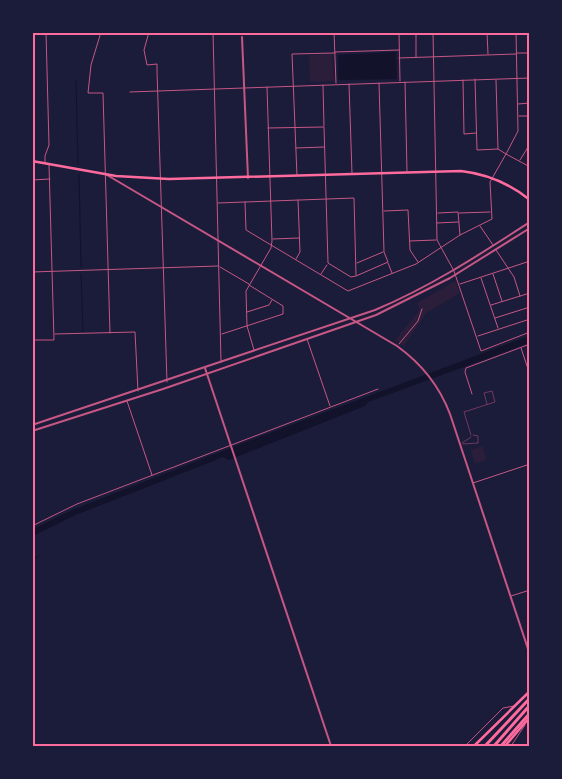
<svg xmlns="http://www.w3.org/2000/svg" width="562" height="779" font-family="Figtree,sans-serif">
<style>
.green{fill:#2a1e3b}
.water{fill:#12122b}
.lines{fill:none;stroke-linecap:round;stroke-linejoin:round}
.stream{stroke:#12122b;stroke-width:1}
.river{stroke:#12122b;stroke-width:6}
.service{stroke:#c65784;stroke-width:0.5}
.pedestrian{stroke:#c65784;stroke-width:1}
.minor{stroke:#c65784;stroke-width:1}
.tertiary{stroke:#c65784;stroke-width:2}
.secondary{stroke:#ff6b9d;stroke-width:2.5}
.trunk{stroke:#ff6b9d;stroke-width:2.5}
.motorway{stroke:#ff6b9d;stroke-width:3}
.neatline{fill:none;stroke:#ff6b9d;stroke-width:2}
</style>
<rect width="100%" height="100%" fill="#1b1b3a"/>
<path class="green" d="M332 54 334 81 310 82 309 55Z
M455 281 460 293 426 313 404 346 395 340 420 310 417 303Z
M482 446 487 460 475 464 471 450Z"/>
<path class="water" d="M396 52 397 79 338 80V55Z
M529 336V343L368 402 365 406 229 460 223 457 207 463 205 461 208 457 243 443Z"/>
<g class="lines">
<path class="stream" d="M76 81 78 163
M79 175 81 267
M81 274 83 331
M32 559 39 556"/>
<path class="river" d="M32 533 75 512 213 458"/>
<path class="service" d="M471 435 464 412C474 409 485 405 495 402L492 391 484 393 487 404
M462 443 471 437
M463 444 478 443V436L473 435"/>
<path class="pedestrian" d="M399 344 418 321 422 309"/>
<path class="minor" d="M101 32 91 65 88 93H103L110 333
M149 32 144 50 147 65 157 64V71L167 382
M213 32 221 362
M334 32 336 83
M399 32 400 81
M416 32V57
M433 32 437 240 454 271 481 351 530 332
M487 32 488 54
M516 32 518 131 506 154 530 167
M433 33 454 32
M335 52 399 50
M517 53H530
M399 58 516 54
M463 80 464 134 476 133
M496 80 498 149
M405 82 407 171
M349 84 352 173
M323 85 324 126
M130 92 530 78
M518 104 530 103
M519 116H530
M268 128 324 127 328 263 351 277 356 276 388 262 384 252 379 83
M296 148 324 147
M520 160 530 144
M45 163V156L49 145 46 32
M297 176 292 54 335 53
M32 180 50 179
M245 202 246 230 348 291 416 264 460 235 492 219 490 182 506 154 498 149 477 150 475 79
M218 203 354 198 356 275
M384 211 408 210 410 250 418 262
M438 213 458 212 460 235
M459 213 490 212
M437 223 458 222
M480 226 493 245
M273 239 299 238
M410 241 436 240
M496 250 514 277 520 296
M296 259 300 252 298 200
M357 263 383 252
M388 263 392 273
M220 267 249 284
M32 272 218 266
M321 274 327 265
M493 274 502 301
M481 278 498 328
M460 284 530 261
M491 305 530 293
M247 312 269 305 272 300
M495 318 530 307
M55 334 135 332 138 391
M222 334 283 314V306L249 285
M478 336 530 319
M307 339 330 406
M32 340H54L49 165
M521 348 530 375
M254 350 247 326 246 291 271 248 272 241 267 87
M472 394 465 372 466 368 530 344
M127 401 152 475
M473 483 530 464
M32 526 77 504 378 389
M511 596 530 590
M465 746 503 708 514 706
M511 746 525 725"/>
<path class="tertiary" d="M242 37 248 178
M107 175 397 346C422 364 439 385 450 414L530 655
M205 368 331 746
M32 425 375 310C430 287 479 255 530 222
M32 431 163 389 376 315 450 278 530 228"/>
<path class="secondary" d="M32 161 116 176 169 179 461 171C487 174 509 183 530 200"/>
<path class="trunk" d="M474 746 530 691
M505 746 530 717"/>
<path class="motorway" d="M485 746 530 698
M494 746 530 705
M501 746 530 713"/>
</g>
<rect width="562" height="779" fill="none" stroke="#1b1b3a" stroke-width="68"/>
<rect x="34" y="34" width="494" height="711" class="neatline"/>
</svg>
